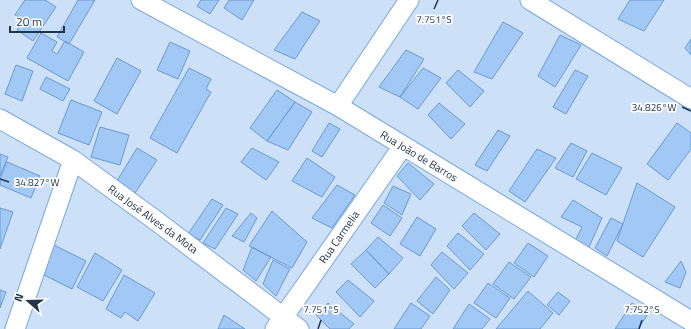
<svg xmlns="http://www.w3.org/2000/svg" width="691" height="329" font-family="'Titillium Web',sans-serif">
<style>
.building{fill:#a2c9f6;stroke:#6a9acf}
.lines{fill:none;stroke-linecap:round;stroke-linejoin:round}
.minor-casing{stroke:#77a8de;stroke-width:21}
.minor{stroke:#fff;stroke-width:19}
.ticks{fill:none;stroke:#20344a;stroke-width:1.5}
.labels{text-anchor:middle;dominant-baseline:central;stroke-width:3.5;stroke-linejoin:round;paint-order:stroke}
.street-label{font-size:11px;fill:#20344a;stroke:#fff}
.ticks-label{font-size:10px;text-anchor:middle;fill:#20344a;stroke:#fff;stroke-width:3.5;stroke-linejoin:round;paint-order:stroke}
</style>
<rect width="100%" height="100%" fill="#cce0f7"/>
<path class="building" d="M25 0H45L56 7 33 41 17 30 23 20 15 15Z
M78 0H95L69 44 57 37Z
M201 0H219L210 14 197 6Z
M229 0H254L242 20 224 8Z
M630 0H664L644 31 618 19Z
M302 12 320 21 295 59 274 50Z
M503 22 523 33 492 79 474 72Z
M41 33 57 42 52 51 57 54 65 41 84 52 68 81 27 58Z
M560 35 581 45 555 87 538 76Z
M691 39V55L685 48Z
M170 42 190 51 178 79 157 70Z
M406 50 424 59 400 97 379 87Z
M117 58 141 71 117 114 94 101Z
M16 65 33 71 22 101 5 94Z
M189 68 211 79 206 89 211 92 177 153 150 138Z
M423 68 441 78 418 109 400 97Z
M458 70 484 91 470 107 446 83Z
M575 70 588 76 566 114 553 107Z
M46 77 70 89 63 101 40 89Z
M277 90 295 102 267 141 250 128Z
M71 100 102 112 89 145 58 133Z
M295 102 312 112 288 150 267 141Z
M439 103 465 124 451 139 428 115Z
M329 123 340 129 322 157 312 151Z
M677 123 691 133V149L668 180 647 164Z
M100 127 129 135 120 165 91 157Z
M498 130 510 136 487 171 475 165Z
M571 143 587 151 573 177 555 168Z
M137 148 157 160 135 193 115 184Z
M252 148 279 162 266 180 241 162Z
M537 149 556 158 525 202 509 191Z
M592 153 622 168 606 195 576 179Z
M0 154 8 157 0 176Z
M307 158 335 177 322 197 292 181Z
M7 162 40 176 31 198 0 185V179Z
M408 163 434 184 420 200 397 176Z
M637 183 675 207 643 257 617 241Z
M337 185 355 195 332 228 312 218Z
M393 186 411 194 402 215 384 203Z
M212 199 223 205 200 240 188 234Z
M573 200 602 218 589 247 575 241 582 227 561 217Z
M383 205 402 218 390 236 371 223Z
M0 208 13 212 0 249Z
M226 208 238 214 215 249 203 243Z
M272 211 307 242 292 268 249 246Z
M251 213 257 218 244 242 232 236Z
M474 213 500 234 486 250 462 226Z
M417 217 436 229 420 256 400 244Z
M611 218 623 224 607 256 595 248Z
M458 233 484 254 470 270 447 246Z
M378 237 403 258 389 274 366 250Z
M528 243 548 256 534 277 514 263Z
M54 245 86 261 72 289 40 273Z
M252 247 271 257 256 281 243 270Z
M366 250 389 274 375 288 351 264Z
M442 252 468 273 454 289 431 265Z
M95 253 122 270 103 301 77 287Z
M273 260 290 269 276 296 263 284Z
M681 261 686 272 680 288 665 282Z
M509 262 531 277 514 299 493 284Z
M124 275 155 293 138 321 125 312 121 318 106 309Z
M436 277 450 290 433 314 417 301Z
M348 280 374 301 360 317 336 292Z
M488 283 510 298 496 318 474 303Z
M0 290 6 292 0 308Z
M528 291 553 313 540 329H496Z
M558 292 570 301 559 315 547 305Z
M328 303 354 324 349 329H330L316 315Z
M411 303 430 316 421 329H394Z
M632 303 648 314 638 329H615Z
M469 304 490 319 482 329H453Z
M224 315 245 329H218Z"/>
<g class="lines">
<defs>
<path id="minor" d="M141 0 338 106 691 321
M530 0 691 99
M338 106 409 0
M0 119 73 160 155 220 299 329
M15 329 73 160
M275 329 403 146"/>
</defs>
<use href="#minor" class="minor-casing"/>
<use href="#minor" class="minor"/>
</g>
<path class="ticks" d="M434 9 438 0M682 107 691 111M0 179 9 182M318 329 321 320M639 329 642 320"/>
<g class="labels">
<g class="street-label">
<text transform="translate(419 156) rotate(31)">Rua João de Barros</text>
<text transform="translate(153 219) rotate(36)">Rua José Alves da Mota</text>
<text transform="translate(339 237) rotate(-55)">Rua Carmelia</text>
</g>
</g>
<g class="ticks-label">
<text x="434" y="23">7.751°S</text>
<text x="654" y="111">34.826°W</text>
<text x="37" y="186">34.827°W</text>
<text x="321" y="313">7.751°S</text>
<text x="642" y="313">7.752°S</text>
</g>
<g transform="translate(28 301) rotate(290)" stroke="#ffffff" stroke-width="3" paint-order="stroke">
<path d="M0-3L7 15L0 10L-7 15Z" fill="#20344a"/>
<text y="-6" font-size="11" font-weight="bold" text-anchor="middle" fill="#20344a">N</text>
</g>
<path d="M10 26v6h54v-6" fill="none" stroke="#20344a" stroke-width="2"/>
<text x="16" y="26" font-size="12" fill="#20344a" stroke="#ffffff" stroke-width="3" paint-order="stroke">20 m</text>
</svg>
